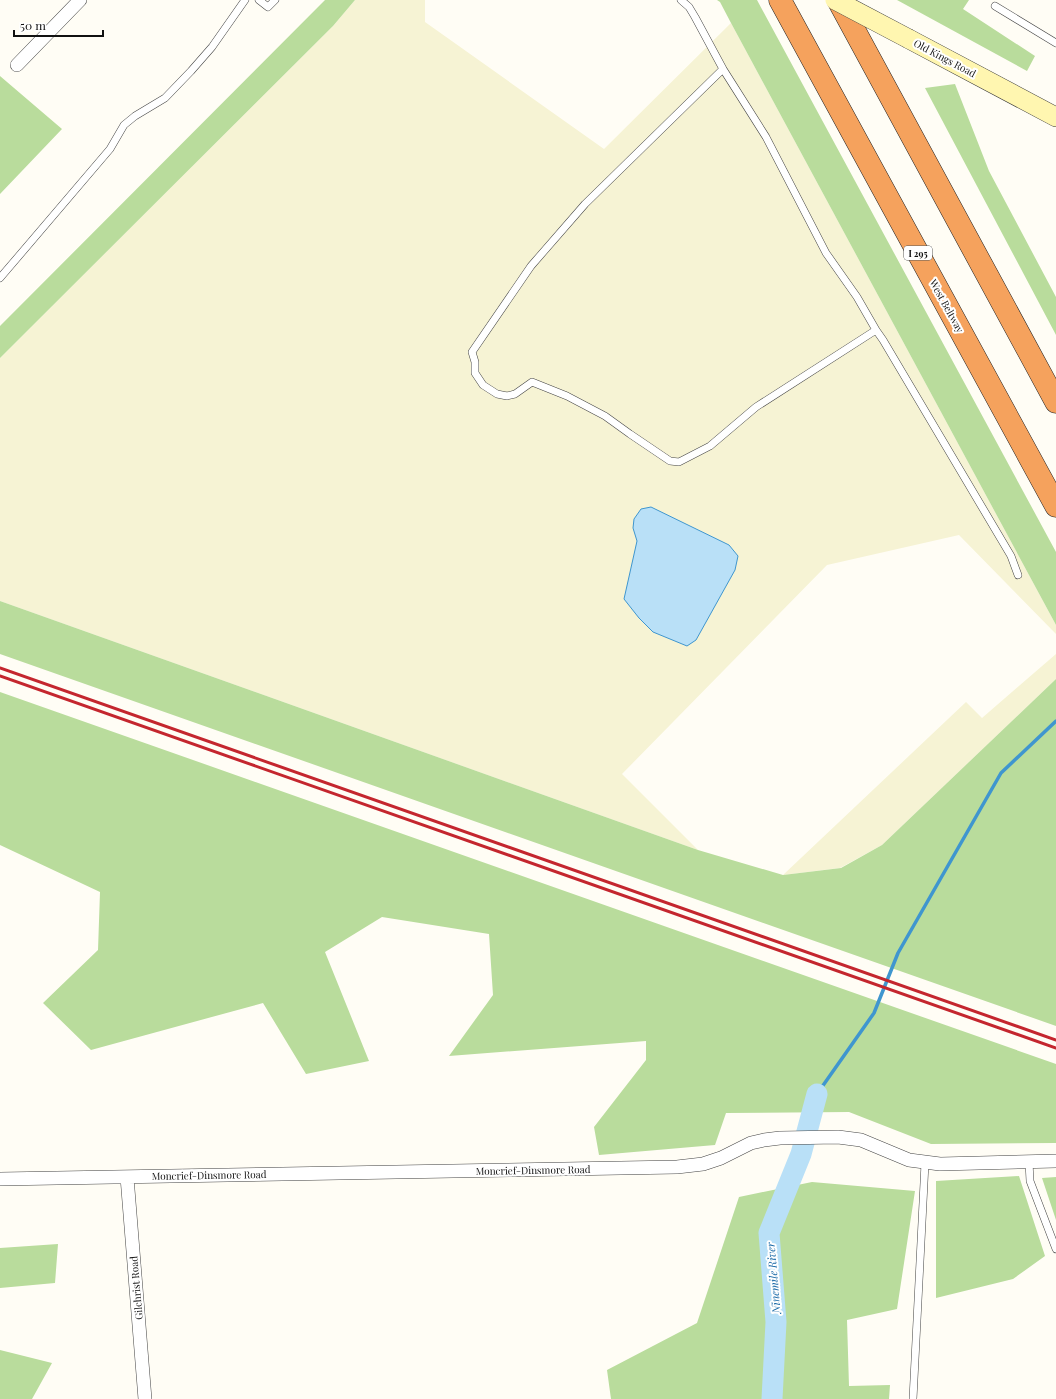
<svg xmlns="http://www.w3.org/2000/svg" width="1056" height="1399" font-family="'Playfair Display',serif">
<style>
.farmland{fill:#f6f3d4}
.forest{fill:#b9dc9c}
.water{fill:#b9e0f7;stroke:#3f96cf}
.lines{fill:none;stroke-linecap:round;stroke-linejoin:round}
.stream{stroke:#3f96cf;stroke-width:3.5}
.river{stroke:#b9e0f7;stroke-width:21}
.lane-casing{stroke:#444;stroke-width:8}
.street-casing{stroke:#444;stroke-width:14}
.secondary-casing{stroke:#333;stroke-width:20}
.highway-casing{stroke:#222;stroke-width:23}
.lane{stroke:#fff;stroke-width:7}
.street{stroke:#fff;stroke-width:13}
.secondary{stroke:#fff6b0;stroke-width:19}
.highway{stroke:#f5a25d;stroke-width:22}
.rail{stroke:#c4262e;stroke-width:3}
.secondary-bridge-casing{stroke:#333;stroke-width:20;stroke-linecap:butt}
.secondary-bridge{stroke:#fff6b0;stroke-width:19}
.labels{text-anchor:middle;dominant-baseline:central;stroke-width:4;stroke-linejoin:round;paint-order:stroke}
.shield{fill:#fff;stroke:#585858;stroke-width:1}
.shield-label{font-size:9px;font-weight:bold;fill:#111}
.street-label{font-size:10px;fill:#111;stroke:#fff}
.water-label{font-size:11px;font-style:italic;fill:#1768a6;stroke:#fff}
</style>
<rect width="100%" height="100%" fill="#fffdf5"/>
<path class="farmland" d="M355 0H425V22L604 149 731 23 1056 625V634L959 535 827 565 622 774 698 850 0 601V358L333 26Z
M1056 654V679L882 845 840 868 783 875 966 702 982 718Z"/>
<path class="forest" d="M325 0H355L333 26 0 358V326Z
M717 0H757L1056 552V625L731 23 720 2Z
M897 0H969L963 9 1035 56 1027 71Z
M0 76 62 129 0 194Z
M955 84 989 171 1056 297V335L925 88Z
M0 601 698 850 783 875 841 868 882 845 1056 679V1026L0 654Z
M0 692 1056 1064V1143L931 1144 849 1112 726 1113 715 1145 599 1155 594 1127 646 1060V1041L449 1056 493 995 489 934 382 917 325 952 369 1061 306 1074 263 1003 91 1050 43 1003 98 950 100 892 0 845Z
M1019 1176 1045 1256 1013 1279 936 1298V1181Z
M1056 1177V1220L1042 1178Z
M812 1182 915 1191 897 1309 847 1320 849 1386 890 1385 889 1399H611L607 1370 697 1323 739 1197Z
M58 1244 55 1283 0 1288V1248Z
M0 1350 52 1363 32 1399H0Z"/>
<path class="water" d="M651 507 729 545 738 556 735 570 696 640 687 646 653 632 639 618 624 599 637 541 633 528 634 519 641 509Z"/>
<g class="lines">
<path class="stream" d="M817 1094 874 1013 898 953 1001 773 1056 721"/>
<path class="river" d="M772 1399 776 1322 769 1233 801 1154 817 1094"/>
<defs>
<path id="lane" d="M259 0 268 7 275 0
M681 0 689 7 695 17 723 69 766 137 826 253 857 297 876 330 756 407 710 446 679 462 670 461 630 434 605 416 567 396 532 382 515 394 507 396 497 394 483 385 475 373V362L472 352 531 266 585 204 723 69
M995 6 1056 43
M0 278 110 149 124 125 135 116 165 98 191 71 212 47 245 0
M876 330 883 340 1011 556 1018 575
M1029 1162 1030 1181 1056 1249
M913 1399 925 1163"/>
<path id="street" d="M17 65 80 0
M127 1177 145 1399
M0 1179 677 1167 703 1164 721 1158 751 1143 764 1140 780 1138 838 1137 861 1140 909 1160 940 1164 1056 1161"/>
<path id="secondary" d="M909 39 1056 117"/>
<path id="highway" d="M780 0 1056 506
M838 0 1056 402"/>
</defs>
<use href="#lane" class="lane-casing"/>
<use href="#street" class="street-casing"/>
<use href="#secondary" class="secondary-casing"/>
<use href="#highway" class="highway-casing"/>
<use href="#lane" class="lane"/>
<use href="#street" class="street"/>
<use href="#secondary" class="secondary"/>
<use href="#highway" class="highway"/>
<path class="rail" d="M0 668 1056 1040
M0 676 1056 1048"/>
<defs>
<path id="secondary-bridge" d="M835 0 909 39"/>
</defs>
<use href="#secondary-bridge" class="secondary-bridge-casing"/>
<use href="#secondary-bridge" class="secondary-bridge"/>
</g>
<g class="labels">
<rect class="shield" x="904" y="246" width="28" height="14" rx="3"/>
<g class="shield-label">
<text x="918" y="253">I 295</text>
</g>
<g class="street-label">
<text transform="translate(945 58) rotate(28)">Old Kings Road</text>
<text transform="translate(947 306) rotate(61)">West Beltway</text>
<text transform="translate(533 1170) rotate(-1)">Moncrief-Dinsmore Road</text>
<text transform="translate(209 1175) rotate(-1)">Moncrief-Dinsmore Road</text>
<text transform="translate(136 1288) rotate(-95)">Gilchrist Road</text>
</g>
<g class="water-label">
<text transform="translate(773 1278) rotate(-95)">Ninemile River</text>
</g>
</g>
<path d="M14 30v6h89v-6" fill="none" stroke="#111111" stroke-width="2"/>
<text x="20" y="30" font-size="12" fill="#111111" stroke="#ffffff" stroke-width="3" paint-order="stroke">50 m</text>
</svg>
